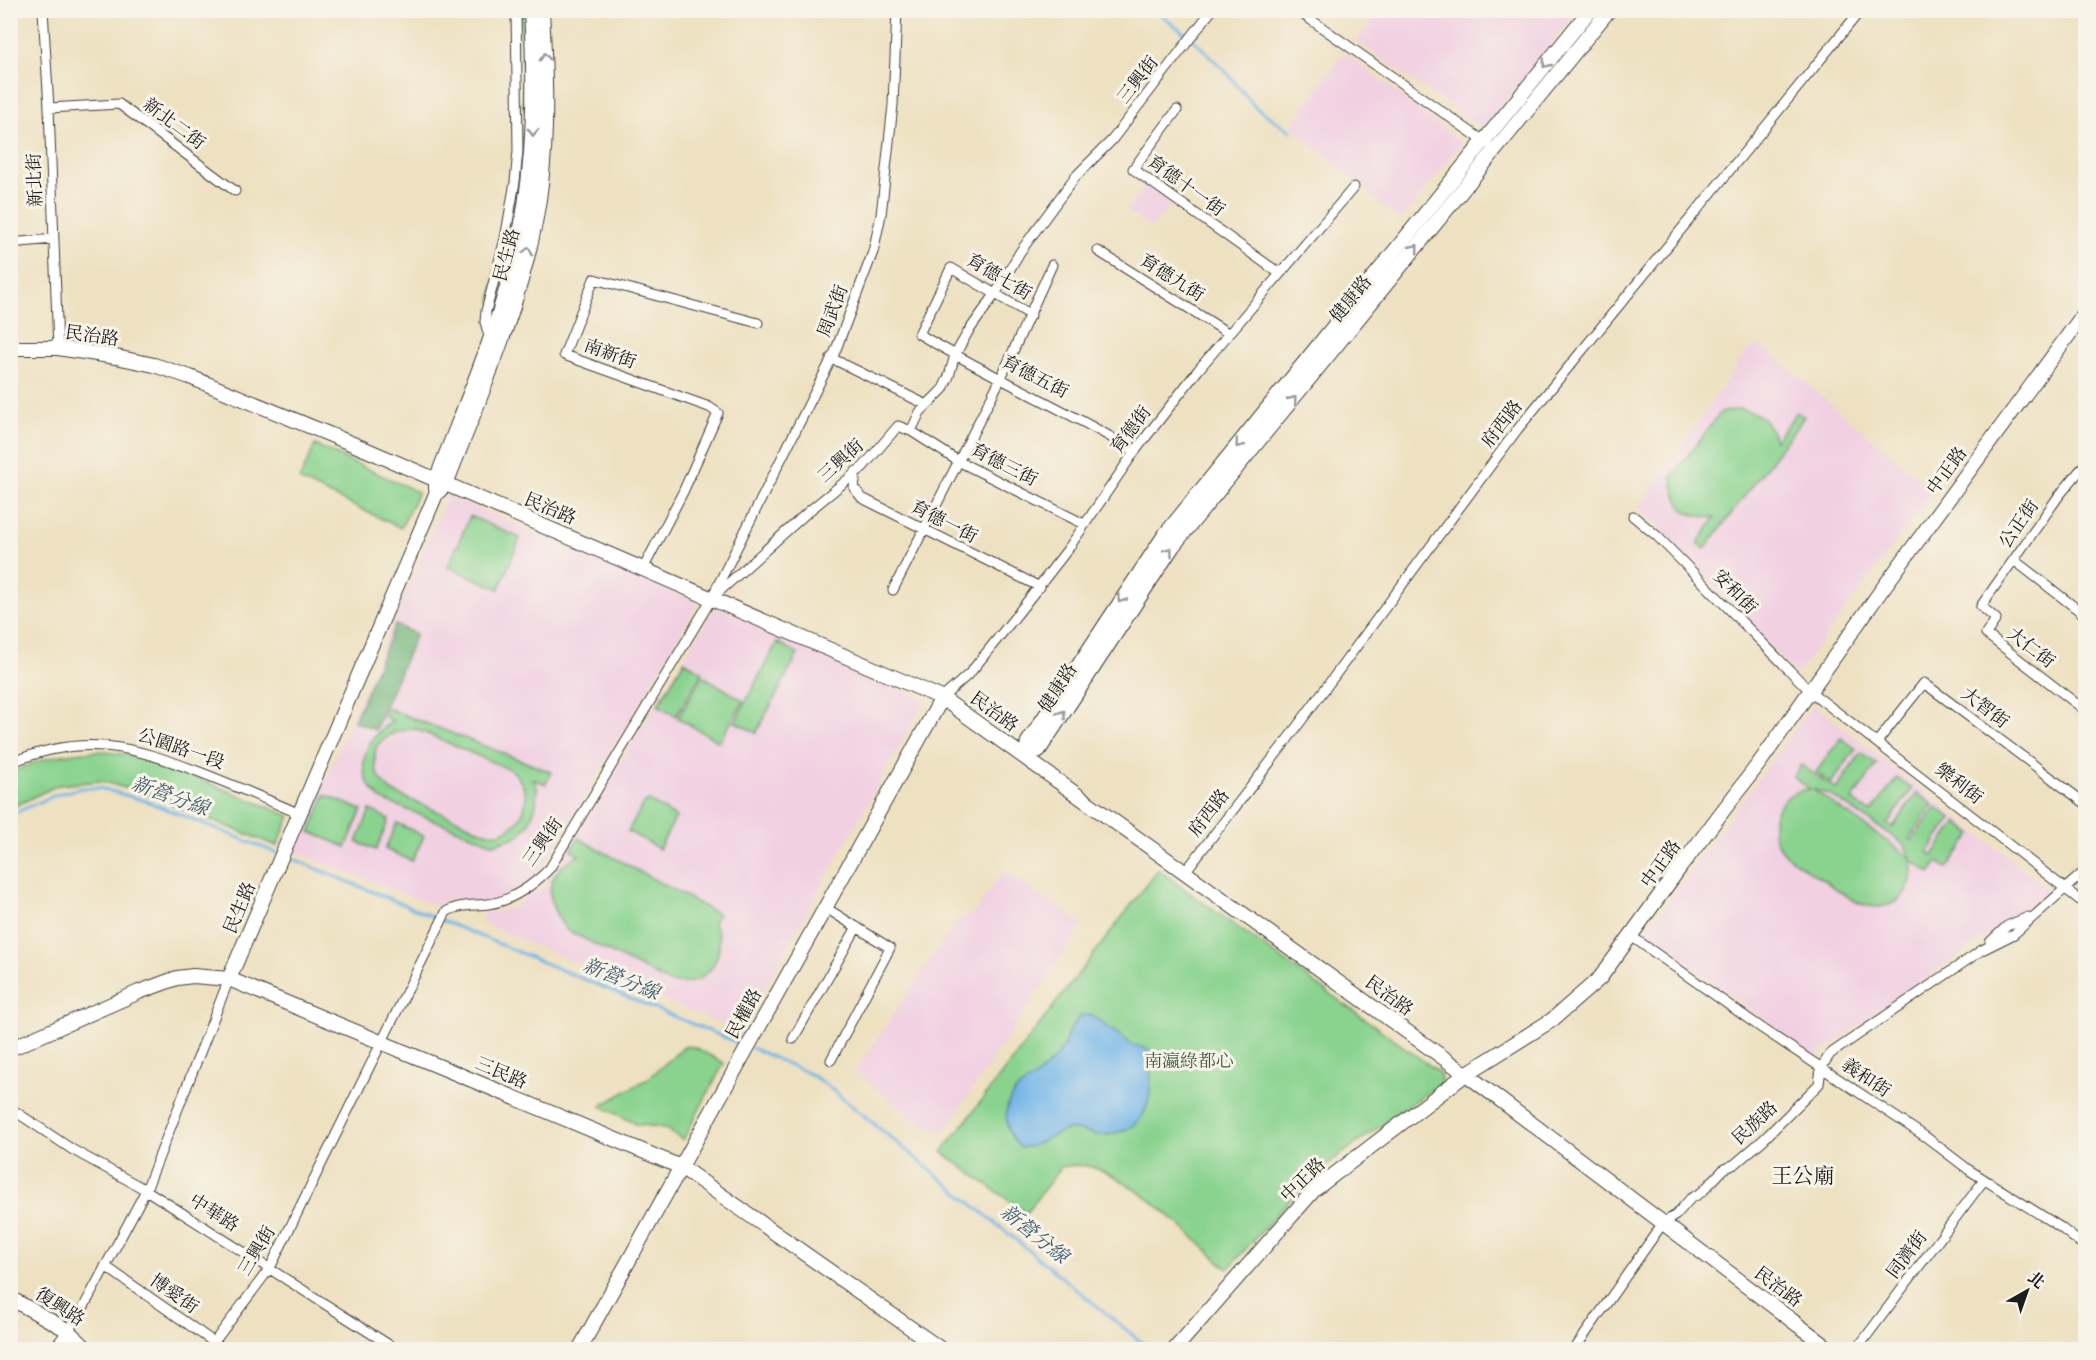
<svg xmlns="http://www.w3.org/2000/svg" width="2096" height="1360" font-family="'Libre Bodoni','Noto Serif TC',serif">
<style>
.built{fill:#f1d0e2}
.green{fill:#8ad38f;stroke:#537856;stroke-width:1.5;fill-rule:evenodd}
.forest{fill:#6fb57a;stroke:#46684b;stroke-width:1.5}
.water{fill:#73b6e8;stroke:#486982;stroke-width:1.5}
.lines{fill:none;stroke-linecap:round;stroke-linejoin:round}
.stream{stroke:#73b6e8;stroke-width:3}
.street-casing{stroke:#3c3a35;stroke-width:11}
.secondary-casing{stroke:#3c3a35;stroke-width:16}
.street{stroke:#fff;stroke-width:9}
.secondary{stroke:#fff;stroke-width:14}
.oneway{stroke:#999}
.labels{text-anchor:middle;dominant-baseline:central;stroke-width:6;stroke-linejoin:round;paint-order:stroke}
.street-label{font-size:18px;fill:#1c1c1c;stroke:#f7f3e8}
.park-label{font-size:18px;fill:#425c44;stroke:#f7f3e8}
.water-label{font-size:20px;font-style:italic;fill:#3f5a6e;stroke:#f7f3e8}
.quarter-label{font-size:21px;fill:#1c1c1c;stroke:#f7f3e8}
</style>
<rect width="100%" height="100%" fill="#f7f3e8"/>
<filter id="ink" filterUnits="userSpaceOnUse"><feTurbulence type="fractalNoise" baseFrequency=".0167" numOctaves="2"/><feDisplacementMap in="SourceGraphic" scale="12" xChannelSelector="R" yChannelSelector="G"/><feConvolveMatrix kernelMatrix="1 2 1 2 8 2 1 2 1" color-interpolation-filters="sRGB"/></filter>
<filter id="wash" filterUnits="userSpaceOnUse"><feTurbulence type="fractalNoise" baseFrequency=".008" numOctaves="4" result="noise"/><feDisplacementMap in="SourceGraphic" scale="24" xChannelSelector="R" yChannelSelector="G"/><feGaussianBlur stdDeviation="1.35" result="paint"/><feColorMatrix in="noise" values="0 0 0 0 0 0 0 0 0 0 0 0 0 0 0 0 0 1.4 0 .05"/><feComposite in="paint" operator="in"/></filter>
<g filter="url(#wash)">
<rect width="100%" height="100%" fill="#eee1c1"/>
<path class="built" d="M1379 11V10L1578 11 1486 124 1480 127 1356 41Z
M1344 52 1462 143 1401 221 1291 126Z
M1145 185 1172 203 1152 229 1126 210Z
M1764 347 1934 491 1797 675 1686 556 1638 509 1749 348Z
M447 495 699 602 538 875 490 907 448 898 438 907 295 852Z
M716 606 925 700 740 1032 484 924 482 921 483 913 513 909 526 895 544 888Z
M1813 704 2051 891 1815 1057 1645 933Z
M1003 870 1083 924 949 1125 944 1131 938 1132 917 1122 855 1071 956 922 977 910Z"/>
<path class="green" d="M520 11H525L528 110 525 113 523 110Z
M524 137 526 140 524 181 505 274 494 304 491 302 521 139Z
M1738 409C1760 412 1768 419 1775 440L1797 412 1804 417 1705 549 1698 543 1715 518C1684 516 1677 510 1672 477L1720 413Z
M315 445 418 492 401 528 299 480Z
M470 516 520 538 499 589 448 567Z
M777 642 798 654 756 733 735 722Z
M684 661 703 672 676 716 658 705Z
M703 676 744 701 719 742 678 718Z
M387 708 551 772 546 784 533 779 537 787 536 805 529 824 518 836 494 844 380 799C377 794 371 789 368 783 356 758 371 734 393 721L385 717ZM416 729 513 771C523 782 529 794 524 809 520 823 505 836 489 833 481 832 471 826 463 822 439 812 415 802 391 791 376 777 373 768 376 747 388 733 398 730 416 729Z
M1841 738 1856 749 1831 783 1816 772Z
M97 751 145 757 290 816 277 846 143 793 101 781 58 785 11 808V773C42 758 62 753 97 751Z
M1861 753 1877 764 1852 800 1871 813 1897 778 1912 789 1887 824 1893 827 1917 793 1933 805 1909 838 1912 840 1936 807 1952 818 1928 852 1933 855 1957 822 1972 834 1947 868 1938 862 1930 873 1911 860C1918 898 1885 918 1853 900L1787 856C1782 850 1776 844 1774 836 1768 812 1786 790 1810 789L1793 777 1801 765 1836 789ZM1812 789 1829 794 1894 837 1904 845 1911 858Z
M325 795 362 810 346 847 310 832Z
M649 801 676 817 659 849 628 831 644 803Z
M370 810 389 819 376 850 357 842Z
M397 823 424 836 412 861 385 849Z
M578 838 718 914 713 923C725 940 719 965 702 977 693 984 681 983 670 983L567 930C543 900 543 873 579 855L571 850Z
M1158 870 1440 1073 1441 1083 1311 1176 1228 1269C1191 1236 1147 1190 1101 1170 1089 1165 1073 1165 1061 1167L1026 1213 942 1152Z
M685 1046 694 1047 724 1063 683 1140 664 1128 636 1124 601 1106 649 1078Z"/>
<path class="forest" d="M395 625 416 634 375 730 354 721Z"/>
<path class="water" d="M1091 1015 1133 1045 1149 1049C1151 1080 1157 1122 1119 1132 1113 1134 1106 1136 1100 1135 1090 1135 1079 1128 1068 1130 1051 1133 1039 1147 1021 1148 1005 1135 1001 1110 1014 1093 1020 1085 1030 1082 1037 1076 1046 1068 1056 1057 1063 1048 1066 1043 1066 1036 1069 1031 1073 1025 1077 1022 1080 1016Z"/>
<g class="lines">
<path class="stream" d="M1155 10 1187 35
M1193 39 1228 74 1255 107 1291 131
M10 815 58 794 81 788H100L146 801 277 853
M286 856 743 1045
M752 1048 810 1074 825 1084 1151 1350"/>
</g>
</g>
<g filter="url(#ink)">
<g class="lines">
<defs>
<path id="street" d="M43 10 49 108 58 348
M1297 10 1488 144
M49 108 119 104 235 191
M1177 110 1133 169 1279 273
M10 243 54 239
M1098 251 1228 333
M1031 315 951 268 919 334C989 376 1065 409 1135 451
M490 340 485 322 486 311 505 239 515 182 518 151 516 10
M831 358 927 405
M911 431 958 461 1084 524
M2086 463 2058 497 1981 606 1996 619 1986 634 2086 711
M856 471 854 488 862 498 1040 587
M1633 516 1657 536 1811 692 1976 819 2086 905
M2014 560 2086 616
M643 569 683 492 718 413 709 407 564 355 594 279 758 323
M893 590 1001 378 1052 265
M714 593 835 352 873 252 881 215 893 105 897 10
M942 698 970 673 1019 612 1068 549 1135 451 1199 369 1354 187
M1877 742 1924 683 2086 804
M10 763C83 732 132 746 202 773 235 786 268 800 300 814
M1185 872 1284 744 1517 430 1861 10
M826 908 890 948 831 1060
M1631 936 1763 1029 1926 1137 1969 1170 2060 1227 2084 1246 2086 1244
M1990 942 2007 926 2028 917
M793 1039 857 927
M10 1108 73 1150 146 1190 397 1350
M105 1266 225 1350
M53 1350 80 1314 146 1190 229 979
M208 1350 270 1268 446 912C458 904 475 906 488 904 510 902 535 884 550 868L712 598 809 511 863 467 898 426 911 431 920 412 943 389 949 376 955 355 968 332 996 293 1020 252 1075 177 1112 140 1212 10
M1574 1350 1663 1223 1676 1215 1690 1199 1702 1192 1724 1169 1735 1164 1763 1140 1819 1084 1821 1068 1830 1054 1982 950 2014 934 2086 870
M1856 1350 1984 1180"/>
<path id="secondary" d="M10 348H58L116 357 154 365 190 377 360 447 942 698 1466 1074 1831 1350
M436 489V480C467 399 503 319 520 234 535 160 535 85 531 10
M1025 757 1039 750 1173 546 1609 10
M1025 757 1028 742 1164 536 1590 10
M229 979 436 494 446 484C482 391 530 284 541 184 548 126 545 68 542 10
M10 1049 139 992 177 978 193 976 229 979 681 1167 942 1350
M10 1298 67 1330 88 1350
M579 1350 942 698
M1174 1350 1314 1190 1466 1074 1552 1020 1600 978 1681 866 1760 762 1878 595 2086 311"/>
</defs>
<use href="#street" class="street-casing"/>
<use href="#secondary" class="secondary-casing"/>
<use href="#street" class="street"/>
<use href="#secondary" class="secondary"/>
</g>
<defs><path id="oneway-chevron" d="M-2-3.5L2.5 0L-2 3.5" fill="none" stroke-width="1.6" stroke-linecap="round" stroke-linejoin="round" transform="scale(1.5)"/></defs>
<g class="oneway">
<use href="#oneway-chevron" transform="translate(545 57) rotate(-93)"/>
<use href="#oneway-chevron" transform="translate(1546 64) rotate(129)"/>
<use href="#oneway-chevron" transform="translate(533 132) rotate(92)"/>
<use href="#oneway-chevron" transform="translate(1415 248) rotate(-51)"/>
<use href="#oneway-chevron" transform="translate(528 251) rotate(-76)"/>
<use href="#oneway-chevron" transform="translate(1293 400) rotate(-51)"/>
<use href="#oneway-chevron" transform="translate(1239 444) rotate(129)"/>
<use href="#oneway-chevron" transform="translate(1169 551) rotate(-55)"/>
<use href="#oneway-chevron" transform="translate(1121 599) rotate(123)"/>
<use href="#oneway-chevron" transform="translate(1062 714) rotate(-57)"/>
</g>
</g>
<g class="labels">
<g class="street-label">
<text transform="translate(1138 80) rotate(-52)">三興街</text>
<text transform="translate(174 124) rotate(37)">新北二街</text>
<text transform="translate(35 180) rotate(-92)">新北街</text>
<text transform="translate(1186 186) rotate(36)">育德十一街</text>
<text transform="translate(507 255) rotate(-75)">民生路</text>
<text transform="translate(999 277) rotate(31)">育德七街</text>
<text transform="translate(1172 278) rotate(32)">育德九街</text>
<text transform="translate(1351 299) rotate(-51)">健康路</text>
<text transform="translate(833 311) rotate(-69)">周武街</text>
<text transform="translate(92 336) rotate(8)">民治路</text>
<text transform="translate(610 354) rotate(20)">南新街</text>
<text transform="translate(1035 377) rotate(27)">育德五街</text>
<text transform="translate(1502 424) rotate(-52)">府西路</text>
<text transform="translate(1131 430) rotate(-53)">育德街</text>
<text transform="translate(841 461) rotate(-42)">三興街</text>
<text transform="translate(1004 465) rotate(27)">育德三街</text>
<text transform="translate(1947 471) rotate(-54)">中正路</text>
<text transform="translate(550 509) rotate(23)">民治路</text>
<text transform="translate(944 522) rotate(27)">育德一街</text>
<text transform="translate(2019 524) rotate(-55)">公正街</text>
<text transform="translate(1735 592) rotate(46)">安和街</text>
<text transform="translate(2031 648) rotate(38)">大仁街</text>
<text transform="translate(1058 688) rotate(-57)">健康路</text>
<text transform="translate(1985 708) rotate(38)">大智街</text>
<text transform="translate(994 712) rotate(36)">民治路</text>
<text transform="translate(181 749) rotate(19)">公園路一段</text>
<text transform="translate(1959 784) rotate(38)">樂利街</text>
<text transform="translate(1209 813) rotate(-52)">府西路</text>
<text transform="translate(543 842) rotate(-55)">三興街</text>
<text transform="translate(1661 864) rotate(-54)">中正路</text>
<text transform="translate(240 908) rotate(-67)">民生路</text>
<text transform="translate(1389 996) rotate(36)">民治路</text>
<text transform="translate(744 1014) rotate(-61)">民權路</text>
<text transform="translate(501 1073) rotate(23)">三民路</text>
<text transform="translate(1866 1078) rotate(34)">義和街</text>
<text transform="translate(1755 1123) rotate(-43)">民族路</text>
<text transform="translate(1303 1180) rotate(-44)">中正路</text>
<text transform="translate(214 1213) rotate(32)">中華路</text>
<text transform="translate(257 1251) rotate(-59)">三興街</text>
<text transform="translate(1907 1255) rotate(-53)">同濟街</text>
<text transform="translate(1778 1287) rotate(37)">民治路</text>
<text transform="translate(174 1294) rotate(35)">博愛街</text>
<text transform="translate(60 1307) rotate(33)">復興路</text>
</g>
<g class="park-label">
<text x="1189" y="1061">南瀛綠都心</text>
</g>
<g class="water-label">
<text transform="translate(170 797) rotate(20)">新營分線</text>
<text transform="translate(621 980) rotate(22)">新營分線</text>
<text transform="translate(1034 1235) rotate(39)">新營分線</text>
</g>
<g class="quarter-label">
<text x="1803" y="1177">王公廟</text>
</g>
</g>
<rect width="2096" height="1360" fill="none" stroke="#f7f3e8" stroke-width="36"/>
<g transform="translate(2027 1291) rotate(40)" stroke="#f7f3e8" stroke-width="4.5" paint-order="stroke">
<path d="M0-4.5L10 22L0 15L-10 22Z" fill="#1c1c1c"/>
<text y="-9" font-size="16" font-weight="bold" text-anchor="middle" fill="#1c1c1c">北</text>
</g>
</svg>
